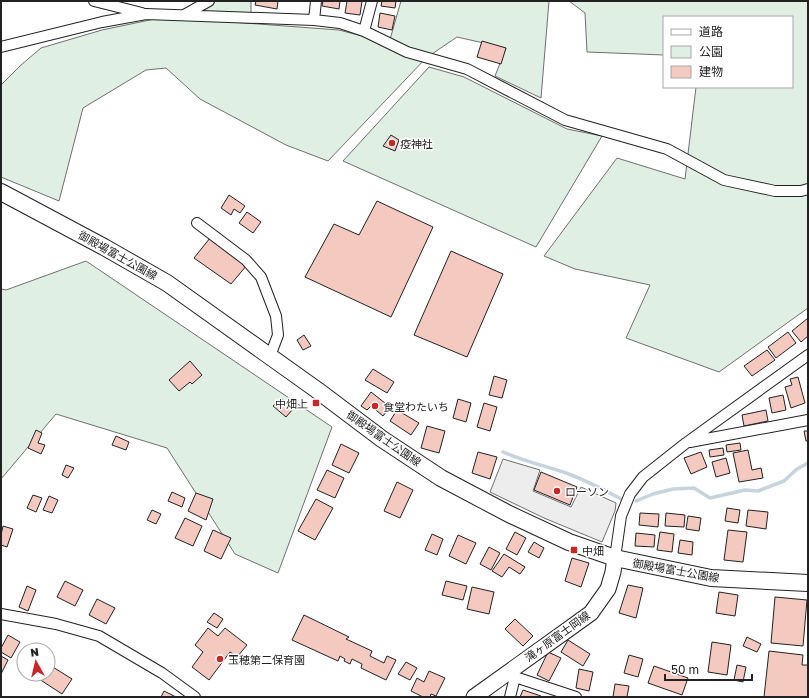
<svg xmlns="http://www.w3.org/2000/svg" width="809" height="698" font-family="'Golos Text','Noto Sans JP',sans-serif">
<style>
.green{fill:#e0efe3;stroke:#6f6f6f}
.parking{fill:#ededed;stroke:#6f6f6f}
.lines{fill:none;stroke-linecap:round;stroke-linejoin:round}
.stream{stroke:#c7d3dd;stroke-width:3.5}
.building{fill:#f3c9c0;stroke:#222}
.minor-casing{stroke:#222;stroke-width:12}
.secondary-casing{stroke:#222;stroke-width:17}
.primary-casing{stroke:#222;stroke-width:18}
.minor{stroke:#fff;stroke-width:10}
.secondary{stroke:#fff;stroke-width:15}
.primary{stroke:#fff;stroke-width:16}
.poi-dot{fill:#c62828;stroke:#fff;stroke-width:1.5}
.labels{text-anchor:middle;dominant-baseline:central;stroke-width:3;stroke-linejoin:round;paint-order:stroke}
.poi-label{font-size:11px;fill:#222;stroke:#fff;text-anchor:start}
.street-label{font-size:11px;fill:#222;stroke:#fff}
</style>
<rect width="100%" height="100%" fill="#fff"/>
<path class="green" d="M213 1H251V15L191 14Z
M401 1H549L541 98 495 76 506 48 457 37 426 58 328 161 286 145 200 99 166 68 146 70 83 108 59 201 1 177V85L21 65 41 48 102 30 164 17 339 30 389 43Z
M569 1H808V308L719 372 626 338 650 285 575 269 544 256 617 158 685 179 696 87H792V17H664V55L587 52 585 13Z
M429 67 464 77 567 129 602 136 536 247 343 161Z
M86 261 332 427 278 573 235 554 167 448 56 414 1 479V289L6 290Z"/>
<path class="parking" d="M503 459 540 470 533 491 571 507 581 487 616 503 615 511 602 542 544 518 490 492Z"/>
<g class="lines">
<path class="stream" d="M503 452C524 461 545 466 566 473 586 480 604 490 623 500
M636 501 653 494 673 489 694 488 710 498 745 490 758 491 784 481 797 469 808 463"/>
</g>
<path class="building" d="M256 1H278L277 9 255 5Z
M323 1H340L339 9 322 6Z
M347 1H362L360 15 345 13Z
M382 1H396L395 8 381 6Z
M380 13 395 16 392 30 378 27Z
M482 41 506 48 501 64 477 57Z
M391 135 399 140 395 151 383 146Z
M229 195 245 206 240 213 234 209 231 215 221 208Z
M377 201 433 227 391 317 305 277 334 224 359 235Z
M247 212 261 222 253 233 239 223Z
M210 238 247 265 231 284 194 258Z
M451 251 503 274 467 357 414 335Z
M808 318V336L801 342 792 331Z
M788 332 796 343 776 358 768 347Z
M304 335 311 346 303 350 297 340Z
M767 350 775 360 752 376 744 366Z
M190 361 202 375 192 384 190 382 179 391 169 380Z
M373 369 394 382 387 393 365 380Z
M494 376 507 380 502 398 489 395Z
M798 377 805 403 791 408 785 387 792 385 790 379Z
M371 392 390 407 383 416 371 406 367 410 361 406Z
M783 395 786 410 772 413 769 398Z
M281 398 293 409 286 417 273 406Z
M458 399 471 403 466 422 453 418Z
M484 403 497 407 490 431 477 427Z
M397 410 419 423 411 435 390 421Z
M766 410 768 421 744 426 742 415Z
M427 426 445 431 439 453 421 448Z
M36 430 42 433 38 443 45 445 41 454 28 448Z
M804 431H808V441H806Z
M116 436 129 442 126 450 112 445Z
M740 443 741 450 727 452 726 445Z
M341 444 359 453 349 473 332 465Z
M723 448 724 455 710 457 709 450Z
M748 450 752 470 761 468 763 478 739 482 733 453Z
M478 452 497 457 490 479 472 473Z
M701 452 707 467 691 474 684 458Z
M726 458 730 473 716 477 712 462Z
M66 465 74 468 68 478 62 475Z
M327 470 344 478 335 498 317 490Z
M541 472 577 487 570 505 534 490Z
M397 482 413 490 400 518 384 511Z
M172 492 185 498 182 507 168 501Z
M196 493 213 499 206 520 188 511Z
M33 495 42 498 36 512 27 508Z
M49 496 58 500 52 513 43 510Z
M316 499 333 508 315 540 298 531Z
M727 508 740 510 738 523 725 521Z
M152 510 161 514 156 524 147 520Z
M748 510 768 512 766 529 746 526Z
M640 513 659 514 658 527 639 525Z
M666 513 685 515 684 527 665 526Z
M688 516 701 518 699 531 686 529Z
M185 518 202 526 193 546 175 538Z
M3 526 13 529 7 547 1 545V535Z
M213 530 231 538 221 559 204 551Z
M728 530 747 532 743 562 724 560Z
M515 532 526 538 517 555 506 549Z
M660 532 674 534 672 552 657 550Z
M636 533 655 535 654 547 635 546Z
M432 534 443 539 437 555 425 550Z
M458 535 476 543 466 564 449 556Z
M680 540 693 542 692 555 678 553Z
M534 542 544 548 539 558 528 552Z
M489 547 500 553 491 570 480 564Z
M504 554 525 567 520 574 509 567 502 577 492 571Z
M572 558 589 563 581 587 565 581Z
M65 581 83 590 75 606 57 597Z
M446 581 467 586 463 600 442 595Z
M628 585 643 588 636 618 619 613Z
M27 586 36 590 28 611 19 607Z
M472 587 494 592 489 614 467 609Z
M719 592 738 595 735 616 716 613Z
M775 597 807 600 803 646 771 643Z
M97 599 115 608 106 624 89 615Z
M214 613 223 619 217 628 207 622Z
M304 615 349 637 346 639 372 651 370 656 384 663 387 656 396 660 386 680 361 668 362 664 352 659 350 664 344 661 345 659 340 656 338 661 292 640Z
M515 619 533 636 523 646 505 629Z
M208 628 218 636 225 628 247 645 237 657 230 652 209 680 192 667 203 652 195 645Z
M8 635 20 642 11 658 1 652V648Z
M747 637 761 644 757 652 743 646Z
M568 640 590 654 583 666 561 652Z
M712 642 731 645 727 675 708 672Z
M769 651 803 655 802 665H808V697H764Z
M548 652 561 658 549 681 537 675Z
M629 655 643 659 638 677 624 673Z
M1 656 8 660 1 674Z
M406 662 417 668 410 680 398 674Z
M48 664 72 679 62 694 36 677 38 674H48Z
M737 665 746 667 743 682 734 680Z
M654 666 688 678 682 695 648 683Z
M579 669 593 672 589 691 576 688Z
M429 671 445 678 436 696 431 694 430 697H423L411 691 417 678 424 682Z
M615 684 629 686 627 697H613Z
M523 690 541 696V697H520Z
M164 691 176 697H161Z"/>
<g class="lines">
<defs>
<path id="minor" d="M94 1 142 13
M184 15 209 1
M314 20 316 1
M364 31 372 1
M1 47 102 22 146 14 314 20 340 23 364 31 407 52 467 69 565 120 667 149 724 180 775 191H801L808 189
M197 223 246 260 261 277 276 316 278 335 270 356
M690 442 808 420
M615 558 621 516 630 494 643 477 686 443 808 355
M1 614 56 624 99 636 162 673 195 697
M509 671 515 677 576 697
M510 697 515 677"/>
<path id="secondary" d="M474 697 591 613 608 589 613 572 615 558"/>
<path id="primary" d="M1 192 104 247 167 283 317 390 382 439 441 478 509 514 569 542 615 558 711 578 808 583"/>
</defs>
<use href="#minor" class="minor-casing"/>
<use href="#secondary" class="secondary-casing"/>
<use href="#primary" class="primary-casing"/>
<use href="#minor" class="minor"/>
<use href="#secondary" class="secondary"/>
<use href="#primary" class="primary"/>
</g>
<g class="poi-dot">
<circle cx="392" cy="143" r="4"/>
<rect x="312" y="399" width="8" height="8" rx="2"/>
<circle cx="375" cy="406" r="4"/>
<circle cx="557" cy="491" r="4"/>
<rect x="570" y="546" width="8" height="8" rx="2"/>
<circle cx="220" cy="659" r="4"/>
</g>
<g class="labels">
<g class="poi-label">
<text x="400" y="143">疫神社</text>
<text x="308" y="403" text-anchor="end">中畑上</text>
<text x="383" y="406">食堂わたいち</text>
<text x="565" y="491">ローソン</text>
<text x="582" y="550">中畑</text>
<text x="228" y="659">玉穂第二保育園</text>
</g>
<g class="street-label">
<text transform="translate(118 255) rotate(29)">御殿場富士公園線</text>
<text transform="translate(384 438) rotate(35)">御殿場富士公園線</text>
<text transform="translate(676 570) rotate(10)">御殿場富士公園線</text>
<text transform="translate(557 636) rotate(-36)">滝ヶ原富士岡線</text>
</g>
</g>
<rect width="809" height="698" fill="none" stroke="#222222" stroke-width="4"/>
<rect x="663" y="16" width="130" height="72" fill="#ffffff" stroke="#a7a7a7"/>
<rect x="671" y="29" width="20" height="6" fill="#ffffff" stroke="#a7a7a7"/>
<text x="699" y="36" font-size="12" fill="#222222">道路</text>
<rect x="671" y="46" width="20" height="12" fill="#e0efe3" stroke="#a7a7a7"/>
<text x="699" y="56" font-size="12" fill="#222222">公園</text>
<rect x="671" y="66" width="20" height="12" fill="#f3c9c0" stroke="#a7a7a7"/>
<text x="699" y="76" font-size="12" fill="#222222">建物</text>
<g transform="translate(36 662) rotate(352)"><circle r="19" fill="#ffffff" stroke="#a7a7a7"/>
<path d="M0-3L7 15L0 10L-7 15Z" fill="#c62828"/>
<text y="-6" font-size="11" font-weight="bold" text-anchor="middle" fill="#222222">N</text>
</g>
<path d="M665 674v6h87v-6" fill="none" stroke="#222222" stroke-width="2"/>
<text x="671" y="674" font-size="12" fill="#222222" stroke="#ffffff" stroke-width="3" paint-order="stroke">50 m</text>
</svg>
